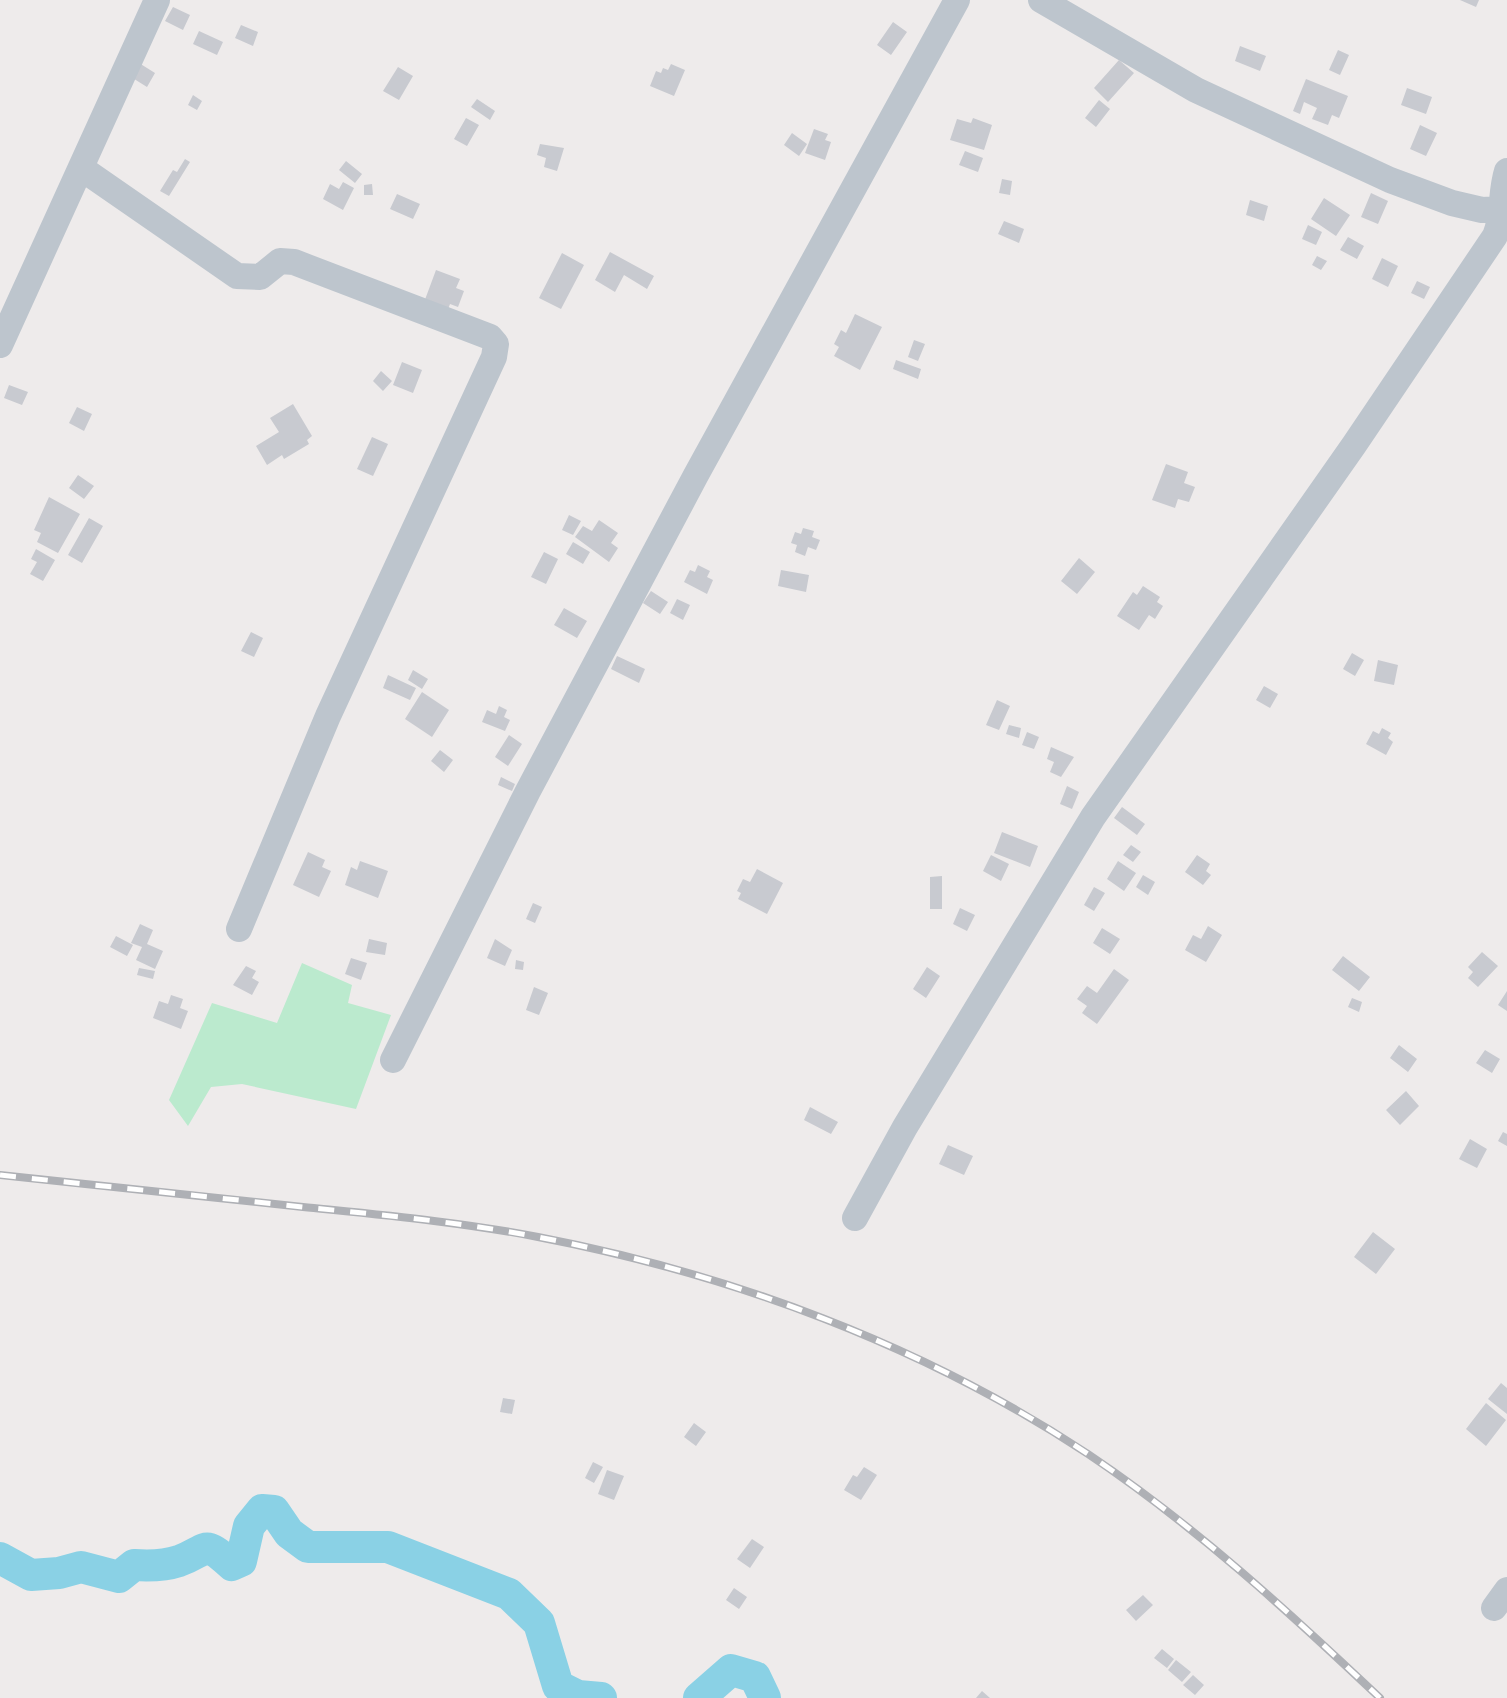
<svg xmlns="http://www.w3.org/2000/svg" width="1507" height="1698" font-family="'Varela Round',sans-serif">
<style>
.green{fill:#bbeace}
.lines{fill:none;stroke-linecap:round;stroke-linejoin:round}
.river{stroke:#8ad1e5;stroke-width:32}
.building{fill:#c8cad0}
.minor{stroke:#bdc5cd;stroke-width:26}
.rail-casing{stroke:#aeb0b5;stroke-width:8}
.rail{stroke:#fff;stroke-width:5;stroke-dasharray:16;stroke-linecap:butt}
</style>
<rect width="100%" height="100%" fill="#eeebeb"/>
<path class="green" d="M302 963 352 985 348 1003 391 1015 356 1109 242 1084 211 1087 188 1126 169 1100 212 1003 277 1023Z"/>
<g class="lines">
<path class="river" d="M0 1558 31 1575 59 1573 81 1567 119 1577 134 1565C149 1566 164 1566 179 1561 209 1550 202 1538 232 1565L241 1561 249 1526 262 1510 274 1511 289 1533 308 1547H388L509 1594 539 1623 558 1686 578 1696 601 1698
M699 1698 731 1670 755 1677 765 1698"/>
</g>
<path class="building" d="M1460 0H1479L1476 7Z
M173 7 190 15 183 30 165 21Z
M893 22 907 32 891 55 877 45Z
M241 25 258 32 253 46 235 38Z
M199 31 223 42 217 55 193 44Z
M1240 46 1266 56 1260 71 1235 61Z
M1338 50 1349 55 1340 75 1329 70Z
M1119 60 1134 73 1108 102 1094 88Z
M139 63 155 73 147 87 131 77Z
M671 64 685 70 674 96 650 86 656 71 661 73 663 68 668 70Z
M398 67 413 76 399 100 383 91Z
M1306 79 1348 96 1339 118 1332 115 1328 125 1312 119 1317 108 1304 102 1300 114 1293 111Z
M1407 88 1432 97 1426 114 1401 105Z
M193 95 202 101 197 110 188 105Z
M477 99 495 111 490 120 471 107Z
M1099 100 1110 109 1096 127 1085 118Z
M466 118 479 125 467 146 454 139Z
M973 118 992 125 984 150 950 140 957 119 971 123Z
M1420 125 1437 133 1426 156 1410 149Z
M814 129 828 134 825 140 831 142 825 160 805 153Z
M792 133 807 144 799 156 784 145Z
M540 144 564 148 557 171 544 167 546 158 537 155Z
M965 151 983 158 978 172 959 165Z
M185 159 190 162 169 196 160 191 173 170 177 172Z
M346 161 362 174 355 183 339 170Z
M1002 179 1012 181 1010 195 999 193Z
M343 182 354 188 343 210 323 199 330 184 339 189Z
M372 184 373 195H364V185Z
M1371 193 1388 201 1378 224 1361 217Z
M397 194 420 204 413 219 390 209Z
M1324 198 1350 215 1336 236 1311 219Z
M1250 200 1268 206 1264 221 1246 215Z
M1004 221 1024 229 1019 243 998 234Z
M1308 225 1322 232 1316 245 1302 239Z
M1348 237 1364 246 1357 259 1340 250Z
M610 252 654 276 647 289 624 275 615 292 595 280Z
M562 253 584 265 561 309 539 298Z
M1317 256 1327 261 1321 270 1312 265Z
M1382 258 1398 266 1388 287 1372 279Z
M436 270 460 279 456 288 464 291 458 307 450 304 445 317 423 305Z
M1417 281 1430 287 1424 299 1411 293Z
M855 314 882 327 860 370 834 356 839 347 834 344 841 330 846 333Z
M914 340 925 344 918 361 908 357Z
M896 360 921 369 918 379 893 369Z
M402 362 422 370 413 393 393 385Z
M381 371 392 381 383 391 373 381Z
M9 385 28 392 22 405 4 398Z
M293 404 312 436 307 440 309 444 284 459 282 455 267 465 256 446 279 432 270 418Z
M77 407 92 414 84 431 69 423Z
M372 437 388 444 373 476 357 469Z
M1166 464 1188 472 1184 483 1195 487 1189 502 1178 499 1175 508 1152 500Z
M78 475 94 486 84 499 69 488Z
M49 497 80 514 58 553 37 542 41 533 34 530Z
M569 515 581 521 573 535 562 530Z
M89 518 103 526 82 563 68 555Z
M599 520 618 533 611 543 618 548 609 562 575 537 583 526 592 531Z
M803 528 814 531 812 537 820 540 816 550 808 547 805 556 795 552 797 545 791 543 795 532 801 534Z
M573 542 590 552 583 564 566 554Z
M36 549 55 560 43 581 30 574 37 562 31 559Z
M544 552 558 559 546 584 531 577Z
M1079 558 1095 572 1077 594 1061 581Z
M698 565 710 571 707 577 713 580 707 594 684 582 690 570 695 572Z
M781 570 809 575 806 592 778 586Z
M1143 586 1160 597 1157 602 1163 606 1155 619 1149 615 1139 630 1117 616 1133 592 1137 595Z
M651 591 668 602 660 614 643 603Z
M677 599 690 605 683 620 670 613Z
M564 608 587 621 577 638 554 625Z
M251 632 263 638 254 657 241 651Z
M1352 653 1364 660 1355 676 1343 669Z
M617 656 645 669 639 683 611 669Z
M1378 660 1398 665 1394 685 1374 681Z
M413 670 428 679 422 689 408 680Z
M388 675 416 688 410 700 383 688Z
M1264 686 1278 694 1270 708 1256 700Z
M422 692 449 710 432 737 405 719Z
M997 700 1010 706 999 730 986 725Z
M499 706 507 710 504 717 510 720 505 731 482 722 487 710 496 714Z
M1009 725 1021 728 1019 738 1006 734Z
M1382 728 1391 733 1388 738 1393 742 1386 755 1366 744 1373 731 1379 734Z
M1027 732 1039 737 1034 749 1022 745Z
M509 735 522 744 508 766 495 757Z
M1051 747 1074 757 1061 777 1050 772 1054 762 1047 759Z
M440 750 453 760 444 772 431 761Z
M501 777 515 784 512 791 498 785Z
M1067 786 1079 792 1072 809 1060 804Z
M1122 807 1145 824 1137 835 1114 818Z
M1002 832 1038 846 1030 867 994 853Z
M1131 845 1141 852 1133 862 1123 855Z
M308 852 325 860 322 867 331 871 319 897 293 885Z
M991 855 1009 864 1001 881 983 871Z
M1197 855 1210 864 1206 871 1211 875 1203 885 1185 872Z
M360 861 388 871 378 898 345 885 351 867 357 870Z
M1118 861 1136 873 1124 891 1107 879Z
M757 869 783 883 767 914 738 899 741 893 737 891 743 879 750 882Z
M1143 875 1155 882 1148 895 1136 887Z
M942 876V909H930V877Z
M1094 887 1105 893 1094 911 1084 905Z
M533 903 542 907 535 923 526 919Z
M960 908 975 915 967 931 953 924Z
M140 924 153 930 147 944 163 951 155 969 136 960 142 947 131 943Z
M1208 926 1222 935 1206 962 1185 950 1193 935 1201 939Z
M1102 928 1120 939 1110 954 1093 943Z
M116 936 133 945 127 956 110 947Z
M369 939 387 943 385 955 366 952Z
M495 939 512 950 505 966 487 958Z
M1482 952 1498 966 1478 987 1468 978 1473 972 1468 967Z
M1343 956 1370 977 1359 991 1332 970Z
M351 958 367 963 361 980 345 974Z
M516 960 524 962 523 970 515 969Z
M246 966 256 971 252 978 259 982 252 995 233 985Z
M927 967 940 976 926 998 913 989Z
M139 968 155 971 153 979 137 975Z
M1114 969 1129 980 1097 1024 1082 1013 1087 1006 1077 999 1087 986 1097 993Z
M534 987 548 993 539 1015 526 1010Z
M1507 991V1011L1498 1005Z
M171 995 183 999 180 1008 188 1011 181 1029 153 1018 159 1001 168 1004Z
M1352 998 1362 1002 1359 1012 1348 1007Z
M1399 1045 1417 1059 1408 1072 1390 1058Z
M1485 1050 1500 1059 1492 1073 1476 1063Z
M1406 1091 1419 1106 1400 1125 1386 1110Z
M810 1107 838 1122 831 1134 804 1120Z
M1503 1132 1507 1134V1146L1498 1141Z
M1470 1139 1487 1149 1477 1168 1459 1159Z
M948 1145 973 1156 964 1175 939 1164Z
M1373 1232 1395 1249 1376 1274 1354 1257Z
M1501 1383 1507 1388V1414L1488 1399Z
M503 1398 515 1400 512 1414 500 1412Z
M1486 1403 1506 1420 1486 1446 1466 1429Z
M694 1423 706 1432 696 1446 684 1437Z
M593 1462 603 1467 594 1483 585 1478Z
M864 1467 877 1475 861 1500 844 1490 853 1475 857 1477Z
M607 1470 624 1476 614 1500 598 1494Z
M752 1539 764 1547 750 1568 737 1559Z
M734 1588 747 1597 739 1609 726 1600Z
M1143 1595 1153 1605 1136 1621 1126 1610Z
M1162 1649 1174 1659 1167 1668 1154 1658Z
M1176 1660 1191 1672 1182 1682 1168 1670Z
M1193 1675 1204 1685 1195 1695 1183 1685Z
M982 1691 990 1698H976Z"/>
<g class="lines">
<path class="minor" d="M1041 0 1196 90 1390 180 1452 203 1482 210 1502 209
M81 168 237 276 260 277 280 261 294 262 490 337 496 344 494 357 328 716 239 929
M0 345 157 0
M393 1060 528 791 696 475 957 0
M855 1218 905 1127 1093 817 1354 445 1495 236C1504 215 1500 193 1507 171
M1494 1608 1507 1590"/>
<defs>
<path id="rail" d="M0 1175C101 1186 202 1196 303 1207 382 1215 461 1222 538 1237 731 1274 923 1345 1088 1454 1194 1525 1288 1611 1380 1698"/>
</defs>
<use href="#rail" class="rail-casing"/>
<use href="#rail" class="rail"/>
</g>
</svg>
